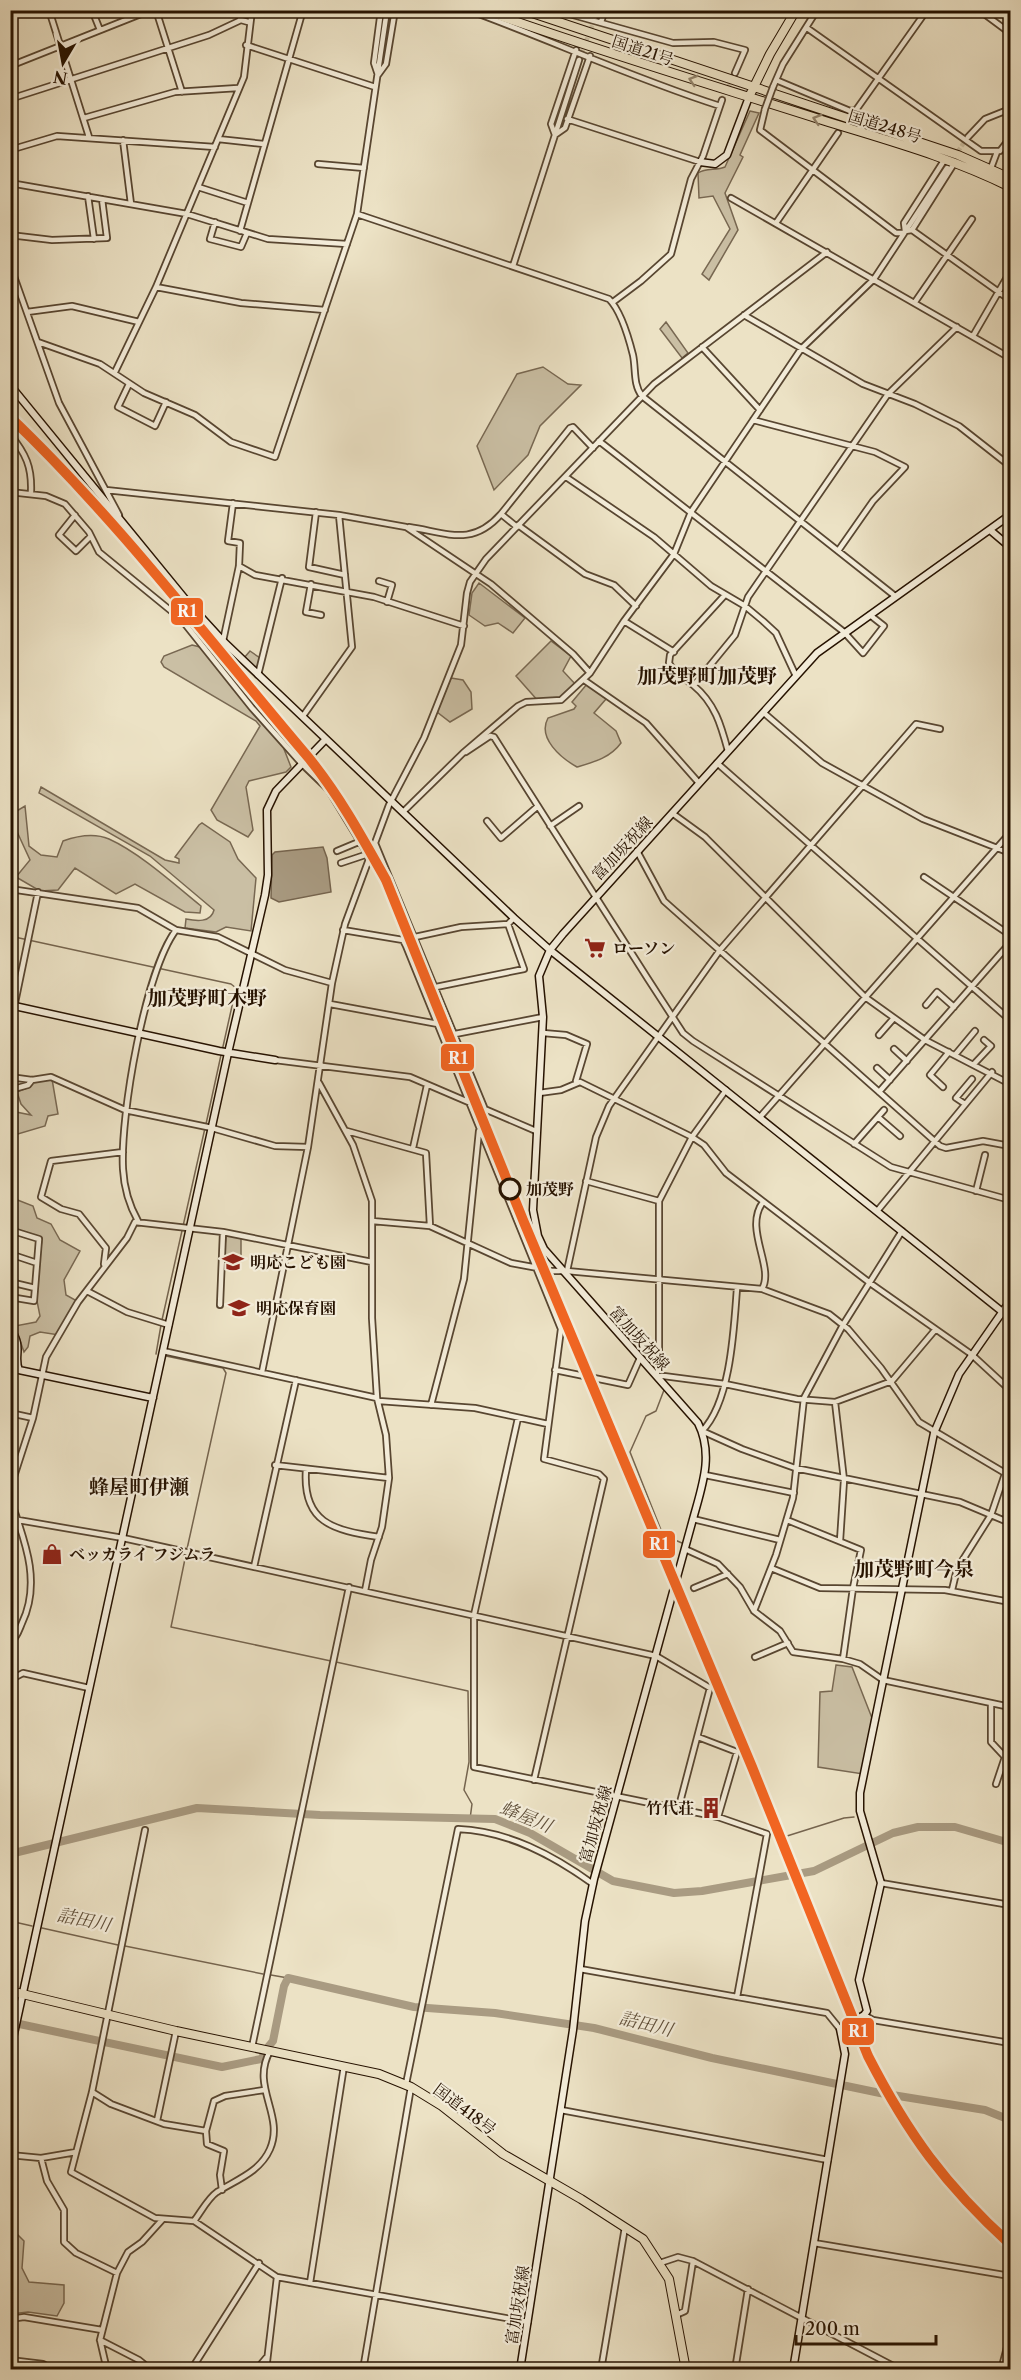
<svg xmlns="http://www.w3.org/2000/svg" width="1021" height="2380" font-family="'Libre Caslon Text','Noto Serif JP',serif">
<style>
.green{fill:#cabfa4;stroke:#786852;stroke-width:1.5}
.water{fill:#a99b82;stroke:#75644e;stroke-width:1.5}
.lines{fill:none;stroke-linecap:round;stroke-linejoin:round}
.stream{stroke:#75644e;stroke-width:1.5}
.river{stroke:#a99b82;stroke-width:8}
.street-tunnel{stroke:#cec3a7;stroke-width:4.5;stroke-dasharray:4.5 2;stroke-linecap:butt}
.street-casing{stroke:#584631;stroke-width:8}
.secondary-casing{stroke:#261200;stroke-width:9}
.highway-casing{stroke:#261200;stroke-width:10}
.street{stroke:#f3ecd9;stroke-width:4.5}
.secondary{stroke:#f3ecd9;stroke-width:6}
.highway{stroke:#ece2c5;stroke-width:8}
.street-bridge-casing{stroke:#584631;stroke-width:8;stroke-linecap:butt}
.street-bridge{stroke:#f3ecd9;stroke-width:4.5}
.rail-1-casing{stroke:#f3ecd9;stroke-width:15}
.rail-1{stroke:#f26522;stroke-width:10}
.oneway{stroke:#93846c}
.stop-dot{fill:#f3ecd9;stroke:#261200;stroke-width:3}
.labels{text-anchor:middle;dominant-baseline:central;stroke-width:4.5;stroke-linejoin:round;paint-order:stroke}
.street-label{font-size:16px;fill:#261200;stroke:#f3ecd9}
.poi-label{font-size:16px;font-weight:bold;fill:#261200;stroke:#f3ecd9;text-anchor:start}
.stop-label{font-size:16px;font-weight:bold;fill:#261200;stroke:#f3ecd9;text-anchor:start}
.water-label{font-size:18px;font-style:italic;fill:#61503a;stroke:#f3ecd9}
.quarter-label{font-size:20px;font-weight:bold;fill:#261200;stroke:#f3ecd9}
.line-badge{stroke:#f3ecd9;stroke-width:2}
.badge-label{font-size:16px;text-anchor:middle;font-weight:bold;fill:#fff}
</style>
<rect width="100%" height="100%" fill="#ece2c5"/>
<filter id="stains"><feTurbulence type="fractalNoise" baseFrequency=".00333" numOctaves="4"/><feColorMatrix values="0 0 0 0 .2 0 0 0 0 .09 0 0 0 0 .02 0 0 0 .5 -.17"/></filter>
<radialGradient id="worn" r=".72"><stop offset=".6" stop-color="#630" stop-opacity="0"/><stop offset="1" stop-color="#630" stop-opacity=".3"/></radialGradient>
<path class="green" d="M750 111 759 113 740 155 743 157 725 193 738 230 709 280 702 274 730 229 713 196 699 198 698 173C706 167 716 171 725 167Z
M666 322 688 353 682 358 660 329Z
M543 367 568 384 581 385 540 426 528 455 494 490 477 446 517 374Z
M479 583 525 618 513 633 498 623 485 626 469 615 472 593Z
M551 641 571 656 563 671 576 685 555 701 539 702 516 676Z
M192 645 200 647 282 744 291 767 286 772 249 781 246 787 253 830 248 837 217 820 211 810 260 726 256 721 164 667 161 662 164 656Z
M250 651 260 658 256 669 244 658Z
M451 678 463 680 471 692 472 709 450 722 437 712Z
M587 684 606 699 594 713 616 731 621 743C610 758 594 762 577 767 561 758 537 738 548 718L574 709 576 706 572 702Z
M41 787 165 860 179 863V859L175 857 199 825 202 823 230 842 238 859 256 878 251 931 226 927 216 932 185 928 186 919C196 921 211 923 214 910L150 856 39 793Z
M25 806 29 846 41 855 57 857 63 841C77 836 95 833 109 839 140 853 175 885 201 906L200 913 185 912 135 884 116 894 75 868 58 890 40 891 16 877 30 860 13 823 15 812Z
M52 1079 58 1114 48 1116 45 1126 11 1136V1111L31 1115 21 1104 17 1092 30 1087 33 1082Z
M15 1199 33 1206 37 1218 51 1224 60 1240 80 1251 64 1280 66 1295 77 1301 59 1335 40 1332 30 1336 28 1347 24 1352 15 1326 36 1322 40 1316 36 1296 42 1238 11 1227 10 1203Z
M226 1235 241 1238V1260L224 1259Z
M836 1665 852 1667 872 1718 863 1774 818 1767 820 1692 832 1691Z
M17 2234 24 2241 22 2268 29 2282 64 2285V2303L57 2316 28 2312 11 2314V2240Z"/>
<path class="water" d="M323 847 327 858 331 892 279 902 271 898 272 855 275 852Z"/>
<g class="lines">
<path class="stream" d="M10 936 231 984 236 988 222 1051
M206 1124 221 1055
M162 1320 205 1128
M156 1354 161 1325
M166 1356 223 1368 226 1373 187 1549
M664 1390 656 1411 646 1416 630 1452 663 1535 682 1543
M186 1554 171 1627 331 1661
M336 1662 468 1691 469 1762 464 1790 472 1804 470 1819
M787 1836 844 1818 854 1817
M10 1921 32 1926
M42 1928 118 1945
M125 1946 263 1974
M271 1975 288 1978"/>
<path class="river" d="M10 1854 197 1808 320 1815 495 1819 530 1833 613 1881 674 1893 702 1891 814 1871 893 1833 918 1827H955L1010 1843
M10 2022 222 2067 261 2059 263 2056
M268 2047 273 2041 284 1986 288 1978 414 2007 495 2013 594 2028 712 2058 880 2093 985 2110 1010 2120"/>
<path class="street-tunnel" d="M579 60 595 18
M722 100 735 73
M947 168 967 138"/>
<defs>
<path id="street" d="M49 10 89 137
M92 10 100 30
M156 10 182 92
M237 10 241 20
M381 10 374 63 378 75 386 64 395 10
M468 10C553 41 635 79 720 106
M555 10 673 43 714 42 745 50 735 73
M979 10 1010 33
M10 15 16 10
M595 17 597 10
M601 22 605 10
M807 28 981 151H1000L1010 138
M246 45 375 87
M576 50 551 124 555 135 565 128 590 56
M10 66 151 10
M776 80 783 64 817 10
M773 87 776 80 850 111 856 110 927 10
M10 99 209 35 241 20 248 22
M765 109 760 130 896 233H904
M84 118 175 92 238 88
M567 119 700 162
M968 137 985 119 1010 109
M218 139 264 144
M123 140 131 204
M10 150 57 136 215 147
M945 159 904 223 905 231 912 230 955 162
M318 164 364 168
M991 168 997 152
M10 183 187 214 268 239 347 244
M198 187 248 203
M88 196 94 239
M731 198 1010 358
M357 214 609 299C621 311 629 339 633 355 636 369 633 385 642 396L895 596
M215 222 210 239 241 247 247 233
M776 223 838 133
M912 230 1010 300
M240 231 303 10
M10 235 52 240 107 238 102 199
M10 265 59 403 119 515
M513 266 579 60
M156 287 241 303 325 310
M613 302 641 281 671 254 691 179 703 156 722 100
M915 302 972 219
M27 312 72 306 139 322
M744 315 863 384 915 404 959 426 1010 466
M973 336 1010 272
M38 342 100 364 144 393 195 415 231 442 275 457 357 214 387 10
M702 347 760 410
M115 372 156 287 244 77 252 10
M129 384 118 407 155 426 166 402
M753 420 875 452 905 467 873 501 838 551
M10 434C26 454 32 467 31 492
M599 441 844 632 863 653 884 626 870 615
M566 477 654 537 711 586 745 606 763 621 776 633 795 674
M106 490 339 515 406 527 491 584 573 654 590 673
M10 492 46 496 65 504 89 532 99 552 181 619 252 708 302 764 328 789 370 858
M316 512 309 567 345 575
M75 515 59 535 76 551 91 536
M518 525 585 574 614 585 636 606
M409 527C448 533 472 547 501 514
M517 527 501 514 570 428 573 427 593 448
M239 566 255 575 374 597 464 626
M379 581 392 585 387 602
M311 584 306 612 321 615
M724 596 670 655 669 663C674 673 685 678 693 685 715 703 721 725 728 751
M624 621 674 652
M223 641 239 566 240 543 228 541 233 503
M258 675 282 578
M584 680 646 723 699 783
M694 685 735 635 748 597 888 394 957 327
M764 713 822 763 923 819 1010 853
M303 716 352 647 339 515
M466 752 490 736 494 737 648 979 683 1033 693 1041 891 1167 1010 1200
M717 763 1010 1020
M403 812 463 753 518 706 526 702 561 700 590 673 624 621 674 554 691 512 801 349 874 279 947 168
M672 813 705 837 865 997 925 1040 1010 1084
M487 821 501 838 538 806
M550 826 579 806
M375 843 484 1107
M337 851 361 841
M637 851 664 901 940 1146 946 1148 983 1141 1010 1146
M341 863 368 854
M924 877 1010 935
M10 889 138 908 176 930 218 937 285 970 332 983
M343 930 403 940 406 946 561 1329 544 1459 599 1474 604 1479 534 1780
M415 937 461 927 508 924 514 918
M436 987 524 969 508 924
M330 1004 438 1024
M926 1005 937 992 954 1007
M10 1027 38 892
M543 1033 566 1035 587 1044 576 1081
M455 1034 543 1017
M879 1035 894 1018
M894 1049 907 1061
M955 1055 975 1031
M275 1060 410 1077 536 1131
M974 1064 991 1046 984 1040
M877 1068 890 1080
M10 1077 32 1080 51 1077 125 1110 212 1128 275 1146 308 1147
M319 1083 353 1145 372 1201V1318L377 1398 386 1435 389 1478 382 1527 371 1560 365 1591
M943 1087 930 1075 949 1052
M10 1090 28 1085 32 1080
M726 1090 692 1137 659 1201V1369L656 1375 725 1384 797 1399 835 1402 892 1381 935 1330
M879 1092 1010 943
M539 1093 561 1090 580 1082 692 1137 704 1145 726 1173 870 1283 971 1354 1010 1390
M965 1104 956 1098 972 1079
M760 1117 1010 833
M878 1117 900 1136
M347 1131 426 1153 430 1226
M854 1144 884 1110
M413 1148 427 1085
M586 1181 659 1201
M976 1191 985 1155
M1008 1199 1010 1188
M878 1210 992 1072
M138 1221C129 1205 124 1187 123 1169 120 1116 145 971 176 930
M372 1221 430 1226 511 1263 538 1268
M10 1230 39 1239 34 1301 10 1297
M10 1254 37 1263
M104 1264 106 1248 79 1214 61 1209 41 1197 51 1161 123 1152
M539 1271H567L762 1289 829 1314 848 1329 881 1368 919 1422 1010 1476
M567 1271 596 1137 609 1106 720 950 916 724 940 729
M10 1282 35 1288
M737 1288C734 1327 731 1402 702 1431L742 1449 795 1468 960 1502 1010 1523
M762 1289C775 1267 743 1229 763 1202
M87 1291 127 1312 169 1325
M220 1305 223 1232
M163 1351 377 1398
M555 1370 628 1385 640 1358
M262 1372 308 1147 332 983 345 924 389 805 424 738 461 645 467 593 470 582 486 559 654 384 827 252
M379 1401 475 1408 548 1424
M835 1402 844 1480 840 1541
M431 1405 464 1279 479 1131
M10 1413 33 1418
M518 1418 474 1615V1767L718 1817 767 1834 737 1997
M275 1465 389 1478
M306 1469C302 1523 333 1530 379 1537
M705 1475 794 1493
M10 1489 33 1418 46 1357 78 1302 127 1238 135 1222 223 1232 372 1262
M10 1498C24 1539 42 1581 22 1623 19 1630 17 1638 10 1643
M693 1519 780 1540
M18 1520 123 1538 656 1656 710 1688 678 1810
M787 1520 861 1550 853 1588 843 1659
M685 1549 718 1564 740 1587 754 1611 780 1631 793 1652 843 1659 860 1664 883 1680 1010 1707
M254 1567 296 1380
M771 1568 820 1588 945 1590 1010 1602
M694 1588 728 1574
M952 1590 957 1569 991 1515 1010 1459
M754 1611 776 1555 793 1498 804 1398 843 1325 902 1231
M755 1657 788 1643
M10 1680 23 1673 89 1688
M991 1703V1742L1005 1757 1010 1758
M698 1737 737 1752 718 1817
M996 1784 1005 1757
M145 1830 92 2092 71 2172 155 2218 194 2221 277 2277 528 2322
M881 1883 1010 1905
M580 1969 827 2013 840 2029
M864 2015 873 2020 1010 2043
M252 2047 349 1587
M406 2084 458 1829C508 1831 553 1855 593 1884
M92 2092 111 2104 164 2124 206 2131
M561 2110 828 2160
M157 2121 176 2031
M10 2155 41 2158 76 2152
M41 2158 47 2181 64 2210V2242L76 2253 117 2273
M222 2190 220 2175 224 2151 207 2144 206 2131 214 2101 225 2096 264 2090
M194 2221C201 2212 208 2198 217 2192 236 2180 260 2172 270 2149 285 2115 250 2087 270 2051
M814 2243 1010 2276
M660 2263 678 2257 693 2261 901 2370
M310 2283 344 2066
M676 2315 685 2311 693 2261
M10 2319 24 2317 102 2330
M100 2340 139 2360 144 2364 145 2370
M10 2360 43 2364 53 2370
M107 2370 100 2340 117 2273 128 2252 142 2242 162 2220
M191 2370 259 2263
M256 2370 266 2358
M266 2370 277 2277
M363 2370 411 2087
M601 2370 625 2227
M735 2370 748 2289
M1001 2370 1010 2336"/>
<path id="secondary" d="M700 162 715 164 727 155 749 97
M10 385 190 605 223 641 514 918 550 950 1010 1318
M990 530 1010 547
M10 1005 219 1051 275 1060
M10 1329C24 1346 13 1357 19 1370L153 1398
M10 2052 228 1053 265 895 268 875 267 810 276 791 326 739
M520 2370 573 2030 585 1921 594 1879 693 1519C702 1486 714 1455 698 1423L544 1249 538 1236 533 1210 543 1017 539 976 550 950 563 934 817 653 1010 515
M793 2370 845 2054 840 2029 864 2015 867 2011 859 1980 881 1883 860 1811V1793L934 1433 959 1374 1010 1301"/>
<path id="highway" d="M483 10C595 50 709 84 822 120 886 140 950 157 1010 187
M523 10 958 155 1010 178
M749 97 770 54 796 10
M10 1991 176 2031 379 2074 411 2087 442 2106 503 2154 581 2199 643 2239 669 2279 686 2370"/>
</defs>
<use href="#street" class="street-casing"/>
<use href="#secondary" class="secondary-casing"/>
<use href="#highway" class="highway-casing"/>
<use href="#street" class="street"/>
<use href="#secondary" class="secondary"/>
<use href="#highway" class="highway"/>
<defs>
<path id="street-bridge" d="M765 109 773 87"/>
</defs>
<use href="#street-bridge" class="street-bridge-casing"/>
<use href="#street-bridge" class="street-bridge"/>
<defs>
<path id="rail-1" d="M10 417C118 520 211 643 308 757 339 795 362 837 386 880L523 1220 752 1767 868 2056C908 2134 945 2185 1010 2244"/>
</defs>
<use href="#rail-1" class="rail-1-casing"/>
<use href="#rail-1" class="rail-1"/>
</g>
<defs><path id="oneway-chevron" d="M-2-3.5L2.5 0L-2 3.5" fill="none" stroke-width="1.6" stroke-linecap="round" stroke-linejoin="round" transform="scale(1.5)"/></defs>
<g class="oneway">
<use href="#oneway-chevron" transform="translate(693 80) rotate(-162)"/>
<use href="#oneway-chevron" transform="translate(817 119) rotate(-162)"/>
</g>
<defs>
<symbol id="supermarket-bare" viewBox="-9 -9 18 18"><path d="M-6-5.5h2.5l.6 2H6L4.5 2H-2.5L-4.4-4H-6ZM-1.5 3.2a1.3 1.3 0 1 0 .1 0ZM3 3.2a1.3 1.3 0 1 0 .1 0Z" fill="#8f2418" stroke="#f3ecd9" stroke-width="2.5" paint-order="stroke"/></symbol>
<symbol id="school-bare" viewBox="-9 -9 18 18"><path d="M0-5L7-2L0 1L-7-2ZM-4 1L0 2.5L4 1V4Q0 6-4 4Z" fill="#8f2418" stroke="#f3ecd9" stroke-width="2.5" paint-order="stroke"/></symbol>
<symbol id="shop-bare" viewBox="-9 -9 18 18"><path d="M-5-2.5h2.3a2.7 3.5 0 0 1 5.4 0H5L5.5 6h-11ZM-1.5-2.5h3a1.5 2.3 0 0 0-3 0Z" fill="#8f2418" stroke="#f3ecd9" stroke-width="2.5" paint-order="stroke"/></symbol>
<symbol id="building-bare" viewBox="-9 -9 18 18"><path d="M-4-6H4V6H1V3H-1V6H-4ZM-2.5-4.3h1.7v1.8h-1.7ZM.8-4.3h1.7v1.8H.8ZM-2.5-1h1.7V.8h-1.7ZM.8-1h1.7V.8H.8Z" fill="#8f2418" stroke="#f3ecd9" stroke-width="2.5" paint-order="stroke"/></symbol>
</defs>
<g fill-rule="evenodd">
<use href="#supermarket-bare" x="580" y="933" width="30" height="30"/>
<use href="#school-bare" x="218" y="1247" width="30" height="30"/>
<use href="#school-bare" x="224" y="1293" width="30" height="30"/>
<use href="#shop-bare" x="37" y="1539" width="30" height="30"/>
<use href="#building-bare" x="696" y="1793" width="30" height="30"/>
</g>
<circle class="stop-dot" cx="510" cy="1189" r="10"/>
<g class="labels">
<g class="street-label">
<text transform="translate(643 50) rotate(18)">国道21号</text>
<text transform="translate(885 126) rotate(17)">国道248号</text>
<text transform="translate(622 848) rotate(-47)">富加坂祝線</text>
<text transform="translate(640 1338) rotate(48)">富加坂祝線</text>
<text transform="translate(595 1824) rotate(-74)">富加坂祝線</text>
<text transform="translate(465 2109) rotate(37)">国道418号</text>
<text transform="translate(517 2305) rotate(-81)">富加坂祝線</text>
</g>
<g class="poi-label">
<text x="612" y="948">ローソン</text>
<text x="250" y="1262">明応こども園</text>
<text x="256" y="1308">明応保育園</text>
<text x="69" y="1554">ベッカライ フジムラ</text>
<text x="694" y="1808" text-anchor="end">竹代荘</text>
</g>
<g class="stop-label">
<text x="526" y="1189">加茂野</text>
</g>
<g class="water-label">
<text transform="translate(526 1817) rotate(22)">蜂屋川</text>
<text transform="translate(84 1920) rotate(12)">詰田川</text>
<text transform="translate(646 2024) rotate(14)">詰田川</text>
</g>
<g class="quarter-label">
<text x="707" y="676">加茂野町加茂野</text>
<text x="207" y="998">加茂野町木野</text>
<text x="139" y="1487">蜂屋町伊瀬</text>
<text x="914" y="1569">加茂野町今泉</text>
</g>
</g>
<g class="line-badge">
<rect x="170" y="597" width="34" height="29" rx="6" fill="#f26522"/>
<rect x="440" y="1043" width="35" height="29" rx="6" fill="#f26522"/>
<rect x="642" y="1530" width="34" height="29" rx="6" fill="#f26522"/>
<rect x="841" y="2017" width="34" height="29" rx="6" fill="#f26522"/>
</g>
<g class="badge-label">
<text x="187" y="617">R1</text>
<text x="458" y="1064">R1</text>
<text x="659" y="1550">R1</text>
<text x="858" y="2037">R1</text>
</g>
<rect width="1021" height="2380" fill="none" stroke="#ece2c5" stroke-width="36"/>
<rect x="12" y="12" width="997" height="2356" fill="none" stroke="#261200" stroke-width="3"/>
<rect x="18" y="18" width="985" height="2344" fill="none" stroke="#261200" stroke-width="1.5"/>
<g transform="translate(63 63) rotate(190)" stroke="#f3ecd9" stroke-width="4.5" paint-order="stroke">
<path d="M0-4.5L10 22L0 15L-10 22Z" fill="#261200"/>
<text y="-9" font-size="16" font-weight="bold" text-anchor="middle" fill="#261200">N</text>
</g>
<path d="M796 2335v9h140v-9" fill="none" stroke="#261200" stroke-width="3"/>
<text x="805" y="2335" font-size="18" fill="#261200" stroke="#f3ecd9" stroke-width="4.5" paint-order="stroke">200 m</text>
<rect width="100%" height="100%" filter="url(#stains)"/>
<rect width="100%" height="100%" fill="url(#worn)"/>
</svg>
